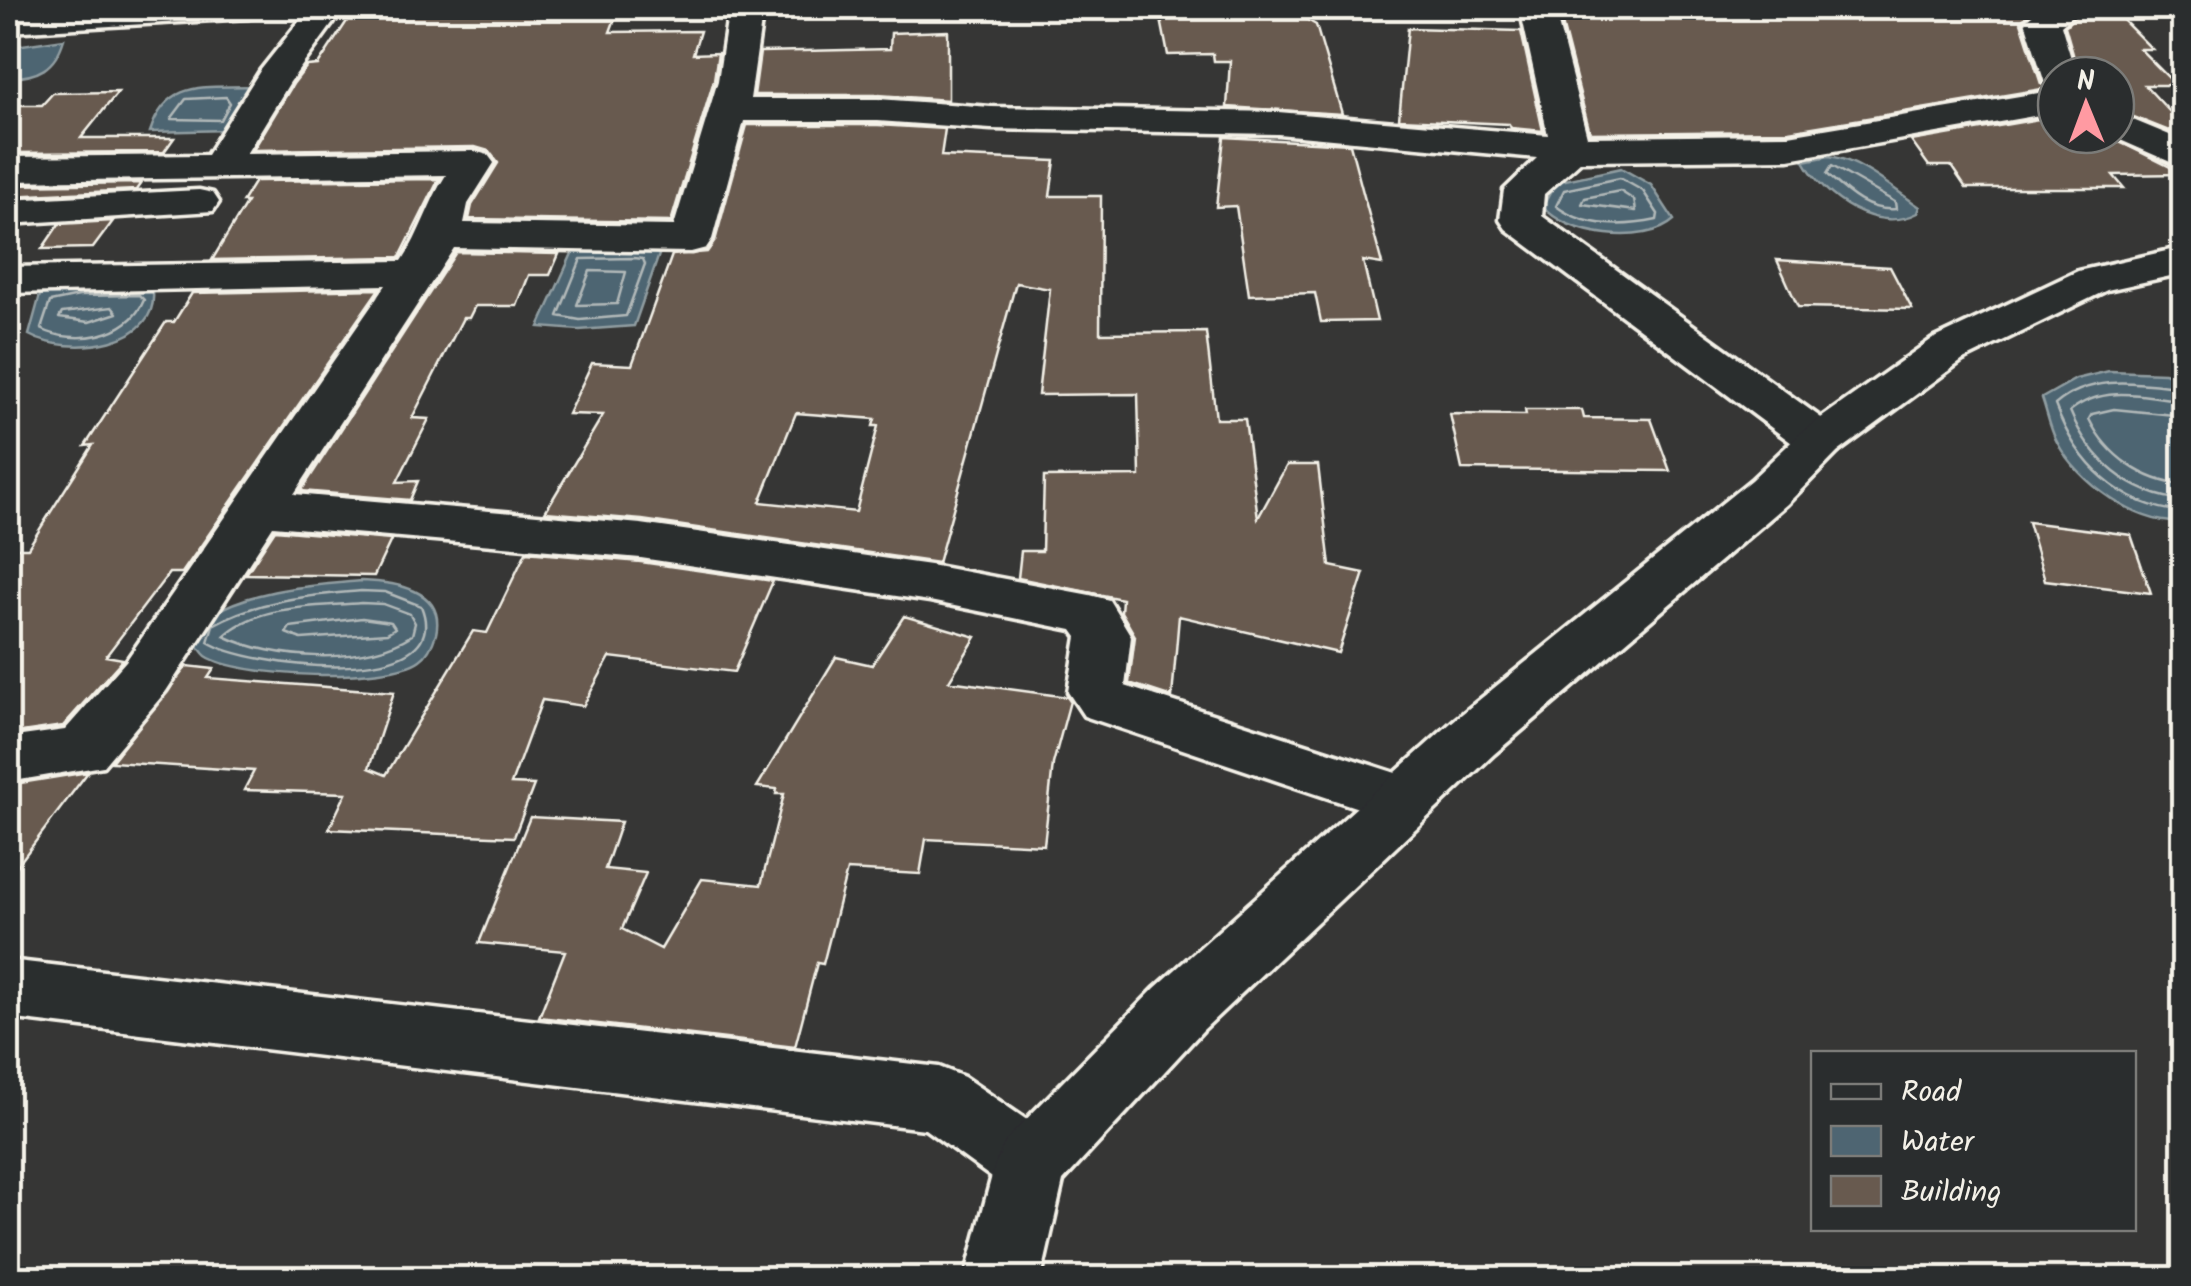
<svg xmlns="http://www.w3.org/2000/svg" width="2191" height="1286" font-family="Kalam,sans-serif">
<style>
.water{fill:#4e6572;stroke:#909da1;stroke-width:2.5}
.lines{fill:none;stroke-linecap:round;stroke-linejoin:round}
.shore{stroke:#b2b9b9;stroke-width:2.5}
.building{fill:#685a4f;stroke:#f4f1e8;stroke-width:2.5;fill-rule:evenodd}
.minor-casing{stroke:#f4f1e8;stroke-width:7}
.tertiary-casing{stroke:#f4f1e8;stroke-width:7}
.minor{fill:#2a2d2e;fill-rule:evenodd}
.tertiary{fill:#2a2d2e;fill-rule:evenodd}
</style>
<rect width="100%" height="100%" fill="#363635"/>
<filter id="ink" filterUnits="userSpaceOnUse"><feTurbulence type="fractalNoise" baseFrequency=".01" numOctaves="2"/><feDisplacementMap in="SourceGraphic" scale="20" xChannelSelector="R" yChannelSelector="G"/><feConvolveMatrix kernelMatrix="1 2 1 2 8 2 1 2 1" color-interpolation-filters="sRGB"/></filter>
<g filter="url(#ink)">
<path class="water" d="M64 39C55 69 38 77 8 78V47Z
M250 86 228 130 150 132C167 79 205 88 250 86Z
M1829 156C1861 160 1893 189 1920 207L1918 213C1877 234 1825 199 1804 161Z
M1621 168 1651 185 1674 220C1646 246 1565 236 1543 206L1556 182Z
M574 249H661L634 326 579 330 539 327Z
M152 285C165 347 69 357 29 335L40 295 77 286Z
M2109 371 2164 373 2183 379V522C2137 525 2078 483 2057 442 2050 429 2047 412 2042 398L2076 379Z
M361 581C394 582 446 589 436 634 433 644 429 654 420 660 389 683 239 678 206 656 202 653 200 648 196 644L204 618C251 589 306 586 361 581Z"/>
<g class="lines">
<path class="shore" d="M226 97 230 103 221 120 171 119 186 99Z
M1832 166 1895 202 1896 209C1867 212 1847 192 1827 174Z
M1620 178 1643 191 1658 214 1657 220C1623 227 1585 228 1556 206L1564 190Z
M1620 191 1634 200 1636 211 1582 204 1585 198Z
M634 258 643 259 645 264 626 316 580 320 558 316 581 259Z
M590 271 626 272 617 304 577 305Z
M139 295 144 300C129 337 75 346 41 329L50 302 79 296Z
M112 307 117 313 89 322 59 318 62 313Z
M2184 388C2139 383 2092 373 2055 405 2077 464 2119 506 2184 512
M2184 401C2145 396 2103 384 2070 411 2090 460 2130 495 2184 500
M2184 416 2114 409 2092 414 2089 419C2107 456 2143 481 2184 485
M361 591 385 592 421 606C457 694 247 667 208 642L213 625C259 599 309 596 361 591Z
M361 603 383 604 410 614 415 623 412 635C364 666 274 660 224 636 257 604 318 607 361 603Z
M362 618 391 622 395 628 387 633 301 639 286 633 290 627Z"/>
</g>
<path class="building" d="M619 8 610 32 700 31 693 54 718 53 714 80 671 222 469 219 472 205 498 163 489 151 475 147 253 150 293 84 307 66 318 65 355 9Z
M1196 8H1287L1316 25 1342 114 1227 107 1230 61H1214L1213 54 1168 55 1160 14Z
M1558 8H2035L2021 22 2041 84 2048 88 1789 131 1590 133Z
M2084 8H2111L2152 49H2140L2176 85H2145L2184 127V137L2116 110V75H2079L2065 26Z
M1408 28 1521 31 1543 131 1511 128 1509 124 1399 119Z
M948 31V100L878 95H754L760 52 890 49 891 33Z
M118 92 81 138H174L164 152 8 153V105H42L53 93Z
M2056 116V135H2106L2184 174 2113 175 2124 188H1966L1951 166H1929L1911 141Z
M747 125H878L945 129 941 156 1055 161 1050 196H1101L1100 333 1206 332 1216 419H1245L1258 518 1287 465H1318L1330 566 1364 573 1338 653 1179 616 1172 697 1129 683 1135 636 1121 612 1122 599 1018 578 1021 551H1042L1044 477 1140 476 1138 394 1038 395 1050 289 1016 283 938 563 642 520 545 512 603 415 568 414 592 363 632 365 672 255 707 252 715 241ZM796 413 875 419 873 426H878L856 512 760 502Z
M1224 137 1350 144 1382 264 1363 261 1377 321 1321 322 1315 293 1249 295 1236 206 1216 207Z
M439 179 400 257 212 260 247 202H242L255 181Z
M141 183 136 190 8 196V185Z
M113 221 93 248 42 249 59 224Z
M456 252 559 254 550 275H529L517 306H475L469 318H463L412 418 429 419 397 482 418 481 410 500 301 491Z
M1777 260 1890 267 1912 309 1798 307Z
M379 289 182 573H169L106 656 123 659 63 726 8 734V548H28L93 445 85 446 166 322H174L192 293Z
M1525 410H1582L1584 418 1651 419 1670 471 1462 469 1450 414 1526 415Z
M2028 522 2131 535 2151 593 2045 580Z
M275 530 391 540 374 576 246 574Z
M526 552 641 562 773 581 734 672 610 657 583 706 542 700 511 784 534 785 514 837 329 829 346 793 244 790 254 771 111 762 187 666 214 669 208 678 394 692 369 768 386 775 473 631 487 633Z
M904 616 976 637 949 681 1067 697 1070 701 1053 764 1044 845 926 839 920 874 847 870 823 964 817 963 795 1047 539 1017 565 951 479 943 530 817 621 822 605 869 646 873 622 929 661 949 702 879 761 885 784 794H776L777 789 757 787 836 657 872 665Z
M88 772 8 878V785Z"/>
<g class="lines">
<defs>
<path id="minor" d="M77 8H265L260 15 248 18 8 32V12Z
M310 8H344L290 82 246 154 474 151 488 155 494 163 468 204 464 223 674 226 718 81 729 8H763L750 99H878L991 107 1278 112 1548 135 1520 8H1554L1587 137 1789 135 2056 90V112L1789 159 1581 161 1544 194 1542 216 1838 430 1845 441 1838 452 1821 456 1804 452 1506 229 1500 220 1504 190 1537 158 1278 134 991 129 878 121H744L712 239 706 248 691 252 454 248 294 494 641 524 930 565 1090 595 1109 600 1131 636 1125 686 1427 783 1436 800 1427 817 1406 824 1084 716 1068 692 1077 637 1072 630 930 601 641 558 273 526 166 691 103 766 8 782V738L65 730 126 661 386 285 8 293V267L402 261C421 233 428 203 446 175L8 181V157L207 155 260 71Z
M2040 8H2080L2061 25 2076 75H2056V86L2045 83 2025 21Z
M2116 113 2184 141V168L2109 135H2116Z
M199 190 213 193 219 202 213 211 8 224V200Z
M8 960 939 1067 964 1077 1056 1140 1067 1164 1056 1188 1031 1198 1006 1188 925 1129 8 1018Z"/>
<path id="tertiary" d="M2184 247V273L2107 290 1963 360 1838 452 1787 504 1494 754 1203 1030 1063 1181 1041 1278H965L995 1164 1006 1140 1155 988 1452 722 1751 480 1804 430 1931 340 2078 271Z"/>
</defs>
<use href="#minor" class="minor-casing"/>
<use href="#tertiary" class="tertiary-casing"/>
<use href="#minor" class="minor"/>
<use href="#tertiary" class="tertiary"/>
</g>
</g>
<rect width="2191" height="1286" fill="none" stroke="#2a2d2e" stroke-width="40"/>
<rect x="20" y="20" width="2151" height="1246" fill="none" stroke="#f4f1e8" stroke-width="4" filter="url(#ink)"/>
<rect x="1811" y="1051" width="325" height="180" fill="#2a2d2e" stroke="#7b7b78" stroke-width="2.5"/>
<rect x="1831" y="1084" width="50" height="15" fill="#2a2d2e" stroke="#7b7b78" stroke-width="2.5"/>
<text x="1901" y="1101" font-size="30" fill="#f4f1e8">Road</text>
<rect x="1831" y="1126" width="50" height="30" fill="#4e6572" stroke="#7b7b78" stroke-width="2.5"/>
<text x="1901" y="1151" font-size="30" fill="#f4f1e8">Water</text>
<rect x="1831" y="1176" width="50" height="30" fill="#685a4f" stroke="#7b7b78" stroke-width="2.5"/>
<text x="1901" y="1201" font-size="30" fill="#f4f1e8">Building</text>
<g transform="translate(2086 105) rotate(359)"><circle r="48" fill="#2a2d2e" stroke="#7b7b78" stroke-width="2.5"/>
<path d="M0-8L18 38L0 25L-18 38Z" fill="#ff9aa2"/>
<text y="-15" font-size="28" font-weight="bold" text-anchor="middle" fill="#f4f1e8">N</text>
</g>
</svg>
